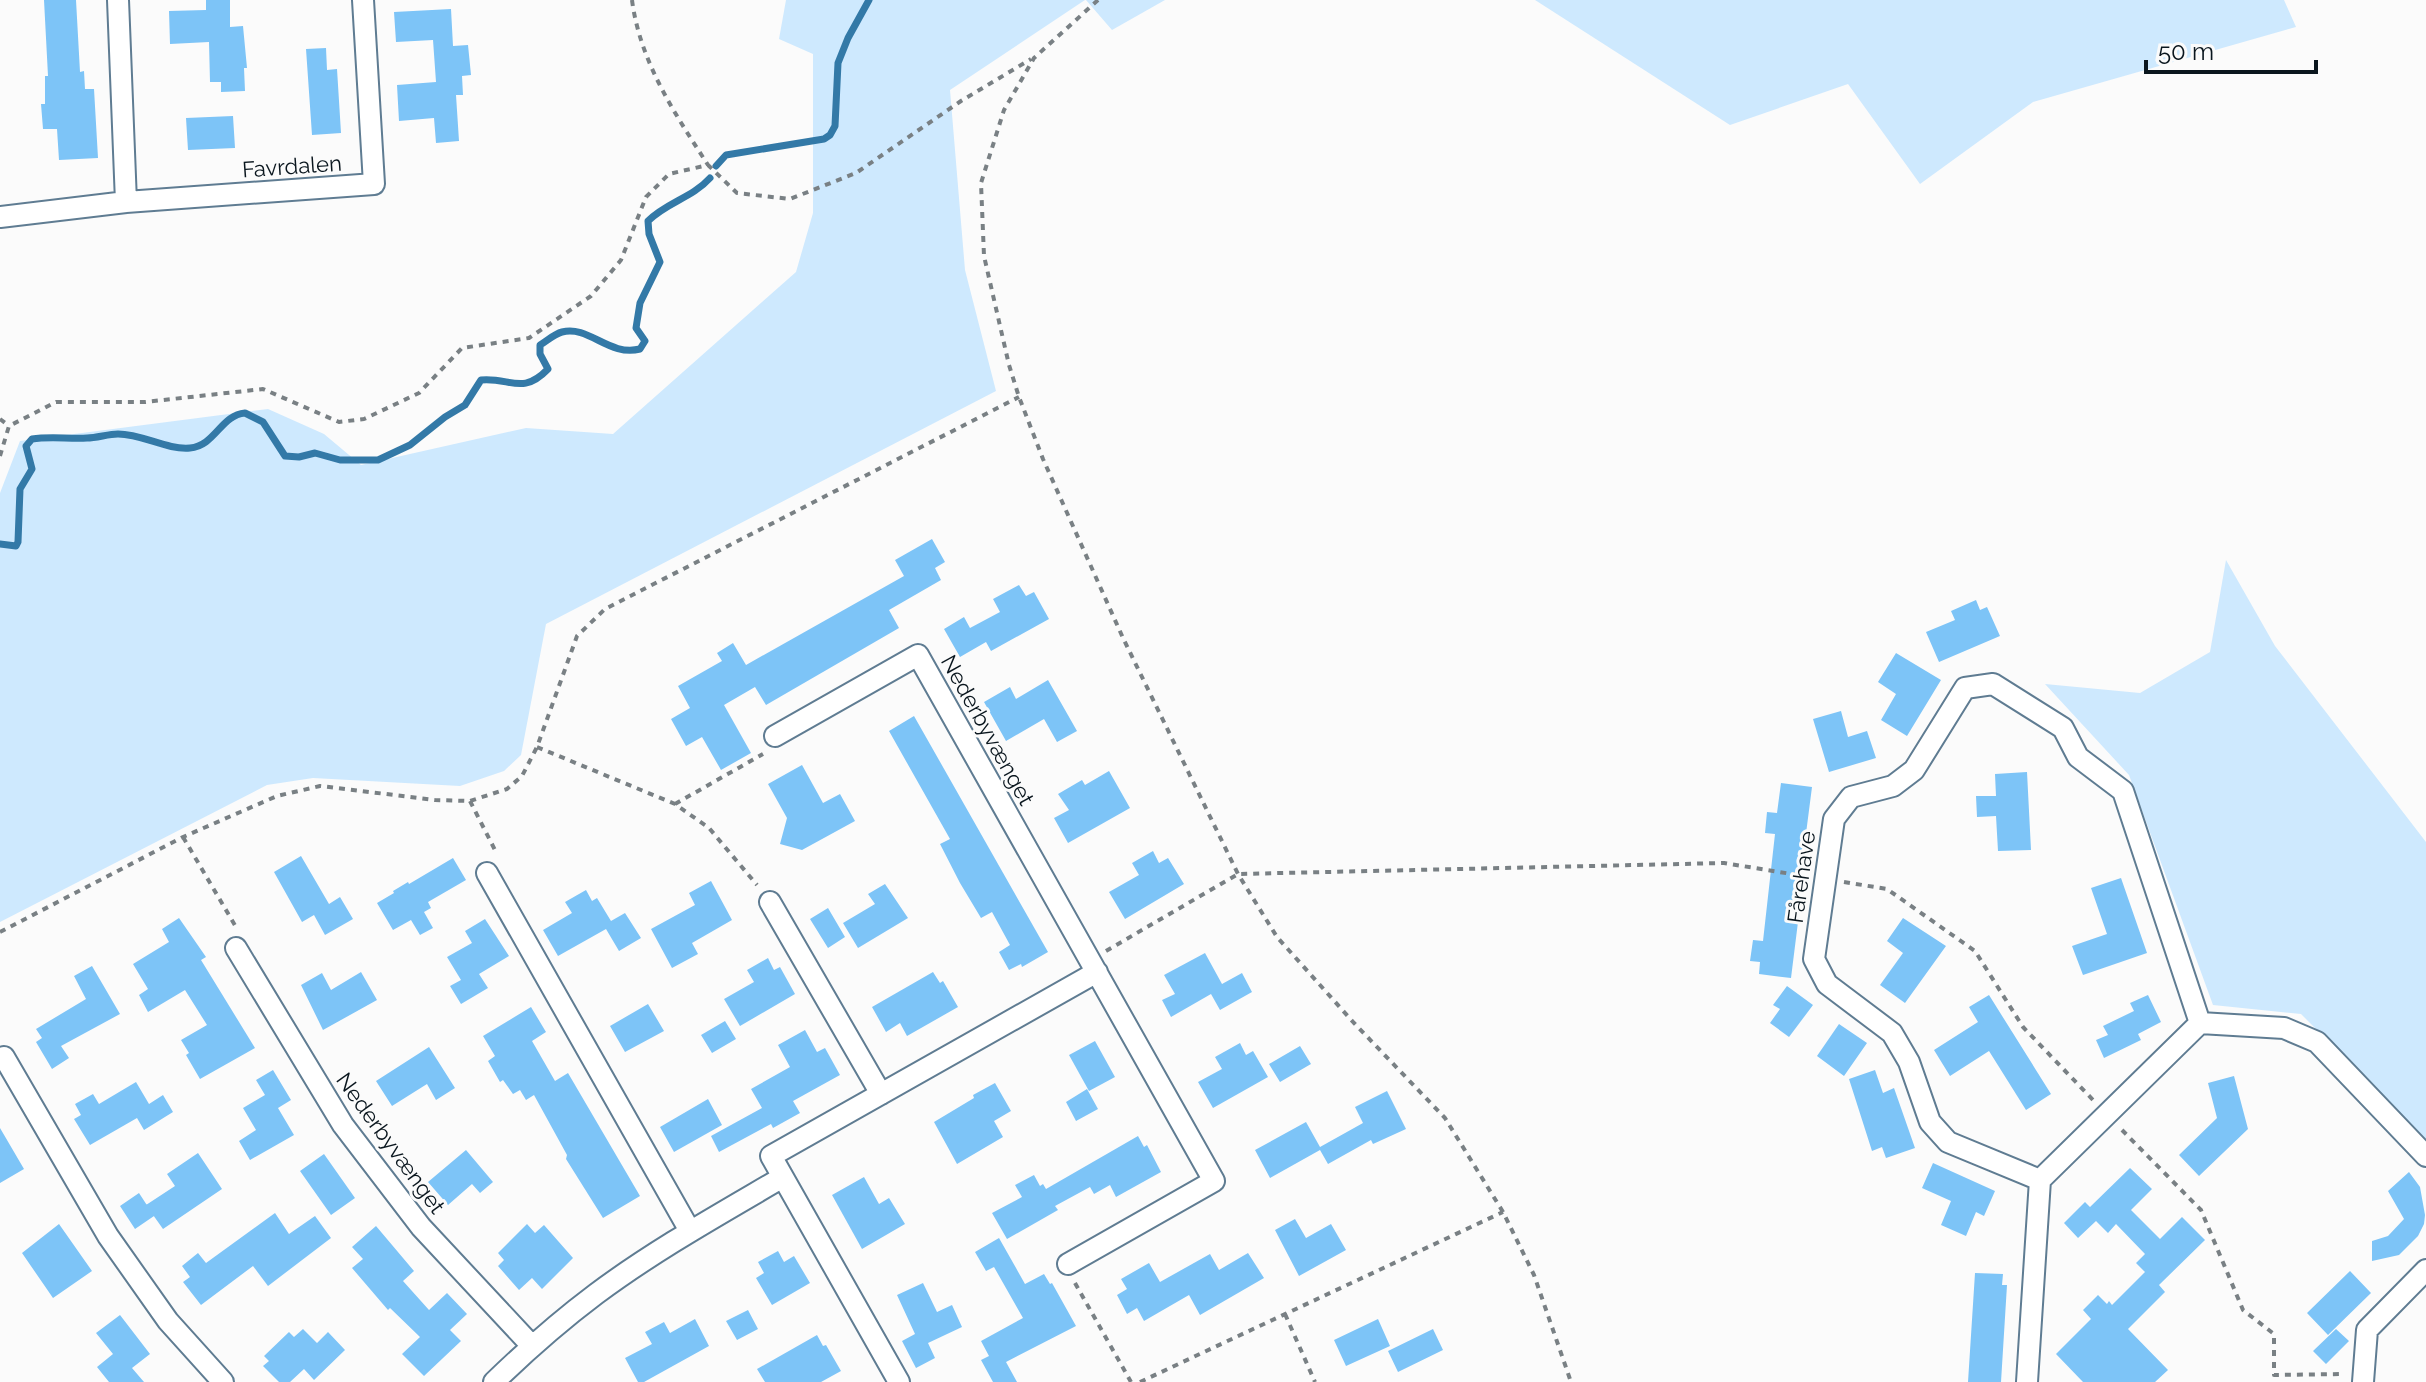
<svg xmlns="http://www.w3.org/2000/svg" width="2426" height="1382" font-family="Raleway,sans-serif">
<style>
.green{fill:#cee9fe}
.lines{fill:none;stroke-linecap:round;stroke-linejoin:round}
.stream{stroke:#3379a7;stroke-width:7}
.building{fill:#7dc4f7}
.street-casing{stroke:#5f7c92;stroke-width:24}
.path{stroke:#798084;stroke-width:4;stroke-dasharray:6 6;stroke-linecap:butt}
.street{stroke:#fff;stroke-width:20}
.labels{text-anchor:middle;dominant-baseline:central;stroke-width:6;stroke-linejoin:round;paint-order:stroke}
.street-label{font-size:22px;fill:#0a161e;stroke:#fbfbfb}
</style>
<rect width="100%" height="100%" fill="#fbfbfb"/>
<path class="green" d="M786 0H1085L950 90 965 270 996 391 546 624 521 755 504 771 460 786 313 778 267 785 0 922V493L20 441 268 409 324 434 361 465 526 428 613 434 796 272 813 213V54L779 39Z
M1086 0H1165L1112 30Z
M1535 0H2284L2296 27 2033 102 1920 184 1848 84 1730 125Z
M2226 560 2275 646 2426 842V1139L2301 1014 2213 1005 2129 775 2045 684 2140 693 2210 652Z"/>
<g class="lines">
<path class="stream" d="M716 166 726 155 824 139 830 135 835 126 838 63 848 38 869 0
M0 544 16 546 18 542 20 489 32 469 26 446 32 439C50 436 68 439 87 438 97 438 108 434 118 434 143 434 166 450 190 448 215 446 221 415 245 413L263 422 285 456 299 457 315 453 340 460H378L410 445 445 417 465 405 481 380C510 377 522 396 548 369L540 354V345C547 341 554 334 562 332 589 325 609 357 640 349L645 341 636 328 640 303 660 262 649 234 648 221C667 202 692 198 710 178"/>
</g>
<path class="building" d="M44 0H76L80 72 84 71 85 89H94L98 158 59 160 57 129H43L41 104H45V76H48Z
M206 0H230V27L243 26 247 68H244L245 91 221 92V82H210L209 42 170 44 169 11 206 10Z
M451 9 453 46 468 45 471 75 462 76 463 95H456L459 141 436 143 434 118 399 121 397 85 436 82 433 40 396 42 394 12Z
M326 48 327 70 337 69 341 133 312 135 306 49Z
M233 116 235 148 188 150 186 118Z
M932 539 945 562 935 568 941 580 889 610 899 628 766 705 755 687 724 705 751 753 721 770 702 737 686 746 671 719 690 708 678 686 722 661 717 653 733 643 746 665 904 576 895 560Z
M1019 585 1026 596 1034 592 1049 619 991 651 986 642 960 657 944 629 964 617 970 628 1000 612 993 599Z
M1976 600 1980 610 1987 607 2000 636 1939 662 1926 632 1955 620 1951 611Z
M1896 653 1941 680 1907 736 1881 720 1896 694 1878 682Z
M1048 680 1077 731 1057 742 1044 719 1006 741 984 702 1010 687 1016 699Z
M1841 711 1848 737 1867 731 1876 758 1829 772 1813 719Z
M914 716 1048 952 1022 967 1021 964 1009 970 999 952 1010 945 992 912 981 918 960 883 940 844 950 839 889 731Z
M802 765 823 803 840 794 855 821 802 850 780 844 787 818 768 784Z
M1109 771 1130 808 1068 843 1054 818 1069 810 1058 794 1082 780 1085 785Z
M2027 772 2031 850 1998 851 1996 816 1977 817 1976 796H1996L1995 774Z
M1781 783 1812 787 1804 849 1802 848 1796 889 1802 890 1791 978 1759 974 1760 962 1750 961 1753 940 1763 941 1775 834 1765 833 1767 812 1777 813Z
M1153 851 1159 863 1168 858 1184 884 1125 919 1109 892 1139 875 1132 863Z
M301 856 329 904 340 897 353 919 325 935 314 915 302 922 274 872Z
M453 858 466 880 428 902 431 908 424 912 433 928 420 935 411 920 393 930 377 903 394 893 393 891 408 882 409 884Z
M2121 878 2147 953 2083 975 2072 946 2107 934 2091 888Z
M711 881 732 920 692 943 698 954 672 968 651 929 695 905 689 893Z
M885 884 908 918 858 948 843 923 875 904 868 894Z
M586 890 592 901 597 898 611 921 625 913 641 938 619 951 606 929 558 956 543 930 572 913 565 902Z
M828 908 845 937 828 948 810 919Z
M179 918 206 957 201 960 255 1048 200 1079 186 1055 189 1053 181 1040 207 1025 185 990 148 1012 139 995 148 989 133 964 169 942 162 929Z
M1903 918 1946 946 1905 1003 1880 985 1903 953 1887 941Z
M485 919 509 956 479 974 488 988 461 1004 450 986 461 980 447 957 472 943 465 931Z
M1205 953 1222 984 1242 973 1252 992 1220 1010 1211 994 1171 1017 1162 1000 1175 994 1164 975Z
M768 958 774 970 780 967 795 994 740 1026 724 999 754 982 747 970Z
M92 966 120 1014 61 1046 69 1058 52 1069 36 1042 42 1038 36 1029 86 999 74 976Z
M361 972 377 1000 323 1030 301 985 322 973 331 990Z
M933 972 940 983 943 981 958 1007 907 1036 900 1023 886 1032 872 1007Z
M1787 986 1813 1005 1789 1037 1770 1023 1780 1009 1773 1005Z
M1989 995 2051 1094 2026 1110 1989 1051 1950 1076 1934 1050 1978 1022 1969 1007Z
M2148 995 2161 1022 2138 1034 2141 1040 2104 1058 2096 1040 2108 1035 2103 1026 2134 1011 2130 1003Z
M648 1004 664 1031 625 1052 610 1026Z
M531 1007 546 1032 532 1041 555 1081 568 1073 640 1196 603 1218 566 1159 567 1155 534 1095 526 1100 520 1090 513 1094 503 1080 500 1082 488 1061 495 1056 483 1036Z
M725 1021 736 1039 712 1053 701 1035Z
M1839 1024 1867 1043 1844 1076 1817 1056Z
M805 1030 817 1052 825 1048 840 1075 793 1101 800 1113 773 1128 771 1124 719 1152 711 1136 762 1108 751 1089 790 1067 778 1045Z
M1095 1041 1115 1077 1089 1091 1069 1055Z
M1240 1043 1246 1055 1253 1051 1268 1077 1213 1108 1198 1082 1222 1069 1215 1057Z
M1300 1046 1311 1064 1280 1082 1269 1064Z
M429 1047 455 1088 436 1100 427 1084 392 1106 376 1081Z
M273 1070 291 1100 278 1108 294 1135 250 1160 239 1141 256 1130 243 1108 265 1095 256 1080Z
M1875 1070 1883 1093 1894 1088 1915 1148 1886 1158 1882 1147 1872 1151 1849 1079Z
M2234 1076 2248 1129 2199 1176 2179 1155 2217 1118 2208 1083Z
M136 1082 149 1104 163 1095 173 1112 144 1130 137 1118 90 1145 74 1119 81 1115 75 1104 93 1094 99 1104Z
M995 1083 1011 1111 994 1121 1003 1137 957 1164 934 1122 974 1098 973 1095Z
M1087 1089 1098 1109 1076 1121 1066 1102Z
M1387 1091 1406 1129 1373 1144 1371 1140 1328 1164 1320 1150 1270 1178 1255 1150 1306 1122 1320 1147 1363 1123 1355 1107Z
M708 1099 722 1125 674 1152 660 1127Z
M0 1128 24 1169 0 1183Z
M1138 1136 1144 1147 1147 1145 1161 1172 1116 1197 1110 1185 1094 1194 1090 1187 1055 1206 1058 1210 1007 1239 992 1213 1022 1197 1015 1185 1034 1175 1040 1186 1043 1184 1046 1189Z
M466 1150 493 1182 480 1193 472 1184 448 1205 428 1182Z
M198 1153 222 1189 163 1229 146 1205 175 1186 167 1174Z
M324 1154 355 1198 331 1215 300 1171Z
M1933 1163 1995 1191 1984 1216 1976 1212 1966 1236 1941 1225 1951 1201 1922 1188Z
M2130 1168 2152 1189 2131 1210 2160 1239 2182 1217 2205 1240 2159 1285 2165 1292 2128 1329 2168 1370 2155 1382H2083L2056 1354 2091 1319 2083 1310 2098 1295 2107 1304 2109 1301 2112 1305 2145 1272 2136 1263 2145 1254 2116 1224 2108 1233 2096 1221 2078 1238 2064 1223 2085 1202 2090 1207Z
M2409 1172 2420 1187 2425 1215 2424 1224 2418 1236 2399 1255 2372 1261V1241L2388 1236 2404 1219 2388 1191Z
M864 1177 879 1204 889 1198 905 1224 862 1249 832 1195Z
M139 1193 154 1216 135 1229 120 1206Z
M275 1213 289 1234 315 1216 331 1238 268 1286 253 1266 201 1305 183 1282 190 1277 182 1266 198 1253 206 1263Z
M1295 1219 1306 1238 1331 1224 1346 1250 1299 1276 1275 1230Z
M59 1224 92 1271 53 1298 22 1253Z
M527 1224 535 1233 544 1225 573 1258 542 1289 532 1278 519 1290 498 1266 504 1260 498 1253Z
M376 1226 414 1271 403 1281 429 1310 447 1293 467 1314 450 1330 461 1341 424 1376 402 1354 420 1337 390 1308 388 1310 352 1268 363 1259 352 1247Z
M999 1238 1025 1284 1044 1274 1050 1284 1052 1283 1076 1326 1006 1362 1017 1382H993L981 1360 989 1356 981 1341 1023 1318 994 1267 986 1271 975 1252Z
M778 1251 784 1262 794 1256 810 1283 772 1305 756 1278 764 1273 758 1262Z
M1248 1253 1264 1278 1200 1315 1189 1295 1144 1321 1137 1308 1127 1314 1117 1295 1127 1289 1121 1279 1149 1263 1160 1282 1210 1254 1219 1270Z
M2350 1271 2371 1293 2328 1335 2307 1313Z
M1975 1273 2003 1274 2002 1285H2007L2001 1382H1968Z
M923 1283 937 1312 952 1305 962 1327 928 1343 935 1358 916 1368 902 1341 915 1334 897 1295Z
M748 1310 758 1329 737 1340 726 1321Z
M120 1315 150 1354 132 1368 144 1382H109L97 1367 113 1354 96 1333Z
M695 1319 709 1346 644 1382H638L625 1358 652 1344 645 1332 664 1322 670 1333Z
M1378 1319 1390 1346 1346 1366 1334 1340Z
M303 1329 317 1343 328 1332 345 1350 314 1380 304 1369 290 1382H279L263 1366 269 1361 264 1356 289 1332 294 1337Z
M1433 1329 1443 1350 1398 1372 1388 1351Z
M2336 1329 2349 1341 2326 1364 2313 1351Z
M817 1335 823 1346 826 1345 841 1371 821 1382H765L757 1369Z"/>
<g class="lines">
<defs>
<path id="street" d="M118 0 126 202
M0 217 126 202 374 184 363 0
M775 736 918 655 1214 1181 1068 1264
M487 873 690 1231
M770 902 881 1094
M236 948 343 1125 421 1227 532 1346
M4 1057 108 1236 168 1321 223 1382
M2040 1180 1948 1142 1930 1122 1909 1062 1892 1033 1827 984 1814 959 1834 819 1851 797 1893 786 1914 770 1965 688 1993 684 2063 728 2078 757 2123 791 2200 1023 2284 1028 2317 1042 2426 1156
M494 1382C526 1351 560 1321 596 1294 655 1250 720 1214 783 1177
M899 1382 771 1156 1097 972
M2027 1382 2040 1180 2200 1023
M2363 1382 2367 1330 2426 1270"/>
</defs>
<use href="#street" class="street-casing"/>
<path class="path" d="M632 0C640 62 675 114 708 165
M1098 0 1034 58 1004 110 981 183 984 256 1009 365 1019 397 1043 459 1123 638 1238 874 1277 937 1354 1023 1445 1118 1503 1212 1534 1275 1571 1382
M0 419 9 426
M0 456 9 426 56 402H145L263 389 339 422 364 419 419 393 462 348 529 338 591 296 621 260 646 197 669 174 708 165 737 193 790 199 856 173 961 101 1031 59
M537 747 675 804 709 828 757 885
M470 801 497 854
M675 804 763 754
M183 837 236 927
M1844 882 1887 889 1975 951 2023 1027 2094 1101
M0 932 183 837 277 796 320 786 435 800 470 801 507 789 522 776 537 747 577 636 605 609 1019 397
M1106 951 1238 874 1724 863 1804 876
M2122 1130 2201 1210 2243 1310 2274 1334V1375L2344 1374
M1075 1283 1131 1382
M1285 1314 1315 1382
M1140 1382 1503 1212"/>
<use href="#street" class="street"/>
</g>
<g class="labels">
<g class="street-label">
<text transform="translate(292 166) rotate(-4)">Favrdalen</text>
<text transform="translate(988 730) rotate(61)">Nederbyvænget</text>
<text transform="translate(1801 877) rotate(-82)">Fårehave</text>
<text transform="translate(391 1143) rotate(54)">Nederbyvænget</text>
</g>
</g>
<path d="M2146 60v12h170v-12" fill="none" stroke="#0a161e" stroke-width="4"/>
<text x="2158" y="60" font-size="24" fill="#0a161e" stroke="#fbfbfb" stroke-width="6" paint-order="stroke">50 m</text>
</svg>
